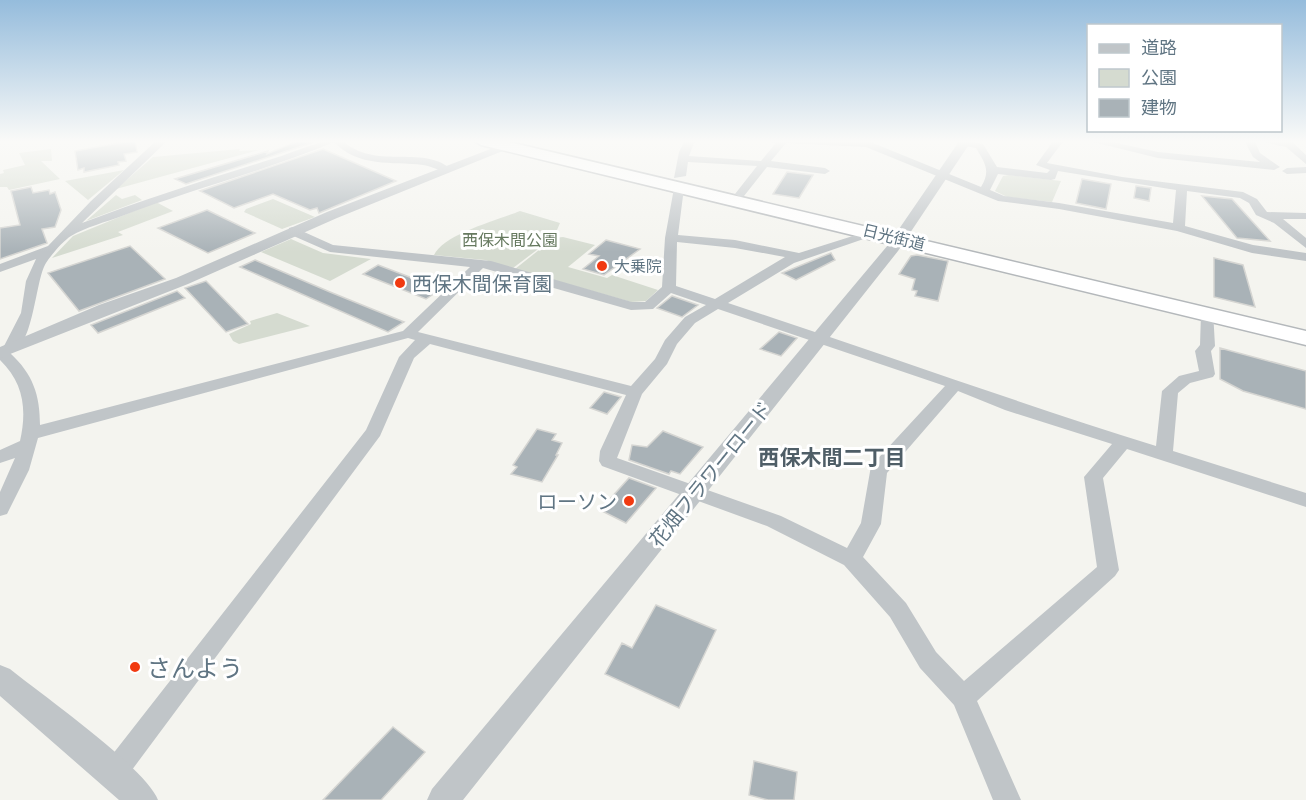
<svg xmlns="http://www.w3.org/2000/svg" width="1306" height="800" font-family="'Noto Sans','Noto Sans JP',sans-serif">
<style>
.green{fill:#d5dbd0}
.building{fill:#a9b2b7;stroke:#d5d5d2;stroke-width:1.5}
.lines{fill:none;stroke-linecap:round;stroke-linejoin:round}
.trunk-casing{stroke:#b4b8bb;stroke-width:3}
.minor{fill:#c0c5c8;fill-rule:evenodd}
.tertiary{fill:#c0c5c8;fill-rule:evenodd}
.trunk{fill:#fff;fill-rule:evenodd}
.poi-dot{fill:#f13a11;stroke:#fff;stroke-width:2}
.labels{text-anchor:middle;dominant-baseline:central;stroke-width:6;stroke-linejoin:round;paint-order:stroke}
.far-street-label{font-size:16px;fill:#607583;stroke:#fff}
.far-park-label{font-size:16px;fill:#66795f;stroke:#fff}
.far-poi-label{font-size:16px;fill:#607583;stroke:#fff;text-anchor:start}
.poi-label{font-size:20px;fill:#607583;stroke:#fff;text-anchor:start}
.street-label{font-size:20px;fill:#607583;stroke:#fff}
.neighbourhood-label{font-size:21px;font-weight:bold;fill:#4f5e67;stroke:#fff}
.near-poi-label{font-size:24px;fill:#607583;stroke:#fff;text-anchor:start}
</style>
<rect width="100%" height="100%" fill="#f4f4ef"/>
<path class="green" d="M51 149 52 161H41L60 179 9 190 7 187H0V174L4 173 3 170 25 165 19 153Z
M240 149 239 151 259 150 116 189 153 157Z
M124 170 88 200 65 181Z
M1009 175 1061 181 1052 202 1007 197 995 191 1003 176Z
M116 195 122 199 135 195 142 200 86 221Z
M273 199 315 217 282 229 244 212 246 209Z
M156 202 173 211 118 232 123 235 52 258 73 236Z
M520 211 560 223 554 237 513 268 485 260 434 255C444 234 498 220 520 211Z
M563 237 595 245 568 267 607 278 612 275 658 290 646 301 631 302 515 269 554 238Z
M291 239 323 253 371 259 330 281 261 252Z
M277 313 310 326 239 344 233 341 229 334 251 324 250 321Z"/>
<path class="building" d="M135 140 137 152 124 154 126 161 118 162 119 165 84 172V168L78 170 75 151Z
M300 140 311 143 186 184 175 179 268 151 267 154Z
M323 149 396 181 319 213 317 208 310 210 273 194 234 208 200 191Z
M787 172 813 175 799 198 773 194Z
M1082 179 1111 184 1106 209 1076 203Z
M1136 186 1151 188 1149 201 1134 198Z
M31 187 33 193 49 190 50 194 55 192 61 210 55 227 42 229 47 243 0 259V228L20 225 11 191Z
M1202 196 1232 199 1270 241 1237 238Z
M207 210 255 233 208 253 158 228Z
M606 240 640 249 604 275 583 269 599 256 589 254Z
M130 246 165 279 79 311 48 273Z
M831 253 835 260 796 280 782 273Z
M917 255 948 261 938 301 915 296 917 291 912 290 915 279 899 274 911 256Z
M1214 258 1243 265 1255 307 1214 297Z
M255 260 330 292 404 322 388 332 240 267Z
M378 265 441 289 426 299 363 274Z
M206 281 210 285 248 324 226 332 185 288Z
M177 291 185 298 98 333 91 325Z
M672 296 698 305 682 317 657 308Z
M779 332 797 338 781 356 760 349Z
M1220 348 1306 371V409L1243 391 1220 379Z
M604 392 621 397 607 414 590 408Z
M537 429 556 434 552 440 562 443 556 455H558L542 482 511 474 517 467 513 465Z
M663 431 703 447 680 474 671 471 669 474 629 460 632 445 647 447Z
M629 478 656 488 626 523 600 510Z
M656 605 716 630 679 708 605 674 622 643 632 648Z
M393 727 425 752 381 800H323Z
M754 761 797 772 794 800H768L749 795Z"/>
<g class="lines">
<defs>
<path id="trunk" d="M473 140H501L1306 331V345L481 145Z"/>
</defs>
<use href="#trunk" class="trunk-casing"/>
<path class="minor" d="M157 140H168L82 223C145 199 208 179 272 159 296 152 317 140 342 140 374 171 422 144 451 169L446 172C438 170 431 166 423 165 391 161 359 168 334 142 265 171 192 189 122 216 106 222 86 227 71 236 63 241 51 255 46 263 35 280 34 348 10 353 33 374 40 395 40 425L403 331 470 267 330 252 289 234V228L293 227 333 245 491 261 632 302H645L662 287 665 238 674 188 679 185 684 188 678 235 735 240 799 253 875 229 881 233 794 263 728 303C871 350 1012 401 1156 446L1162 391 1179 376 1199 371 1195 351 1200 345 1201 314 1203 311H1213L1215 346 1211 351 1215 374 1213 377 1190 383 1178 393 1173 451 1306 493V507L1127 449 1103 478 1119 570 1115 576 977 701 1021 800H993L954 705 920 668 890 617 844 565 767 526 602 466 599 461 600 451 626 395 430 344 414 358 380 436 123 782 114 786 105 782 101 773 105 764 366 430 399 357 415 340 408 338 38 438 29 470 7 514 0 516V492L15 458 0 463V450L20 441C27 410 24 383 0 360V347L3 348 21 313 26 281 36 259 0 272V264L48 246 91 201ZM677 242 735 248 785 257 715 299 676 286ZM483 268 631 310 653 309 671 293 706 305 685 317 665 340 655 359 631 386 418 332ZM718 309 945 386 871 466 861 523 847 548 781 516 617 458 642 394 667 364 677 344 695 323ZM958 391 1005 410 1112 444 1084 477 1097 567 964 681 936 652 906 603 863 557 881 524 887 473Z
M685 140H695L689 156 761 161 776 143 764 140 868 141 981 187C991 171 985 163 976 148L961 145V141L983 144 997 167 1047 173 1050 170 1036 165 1054 140H1064L1047 163 1122 177 1243 192 1257 199 1267 212 1306 213V219H1283L1306 238V248L1274 223 1256 215 1249 203 1240 198 1187 191 1185 226 1253 245 1306 253V261L1252 253 1177 231 1059 209 998 201 866 147 786 143 771 161 825 168 830 171 825 174 767 167 744 196 740 197 735 194 757 166 688 162 686 176 674 178 679 152ZM1058 171 1176 190 1173 223 1059 203 1004 196 990 190 998 174 1051 180 1055 179Z
M1085 140H1103L1158 152 1260 162 1253 157 1244 140H1254L1260 153 1280 167 1274 170 1158 158Z
M1255 140H1290L1306 155V164L1286 147Z
M1306 167V173L1287 174 1282 171 1287 168Z"/>
<path class="tertiary" d="M960 140H972L898 251 463 800H427L432 789 888 245Z
M506 143 512 146 510 148 337 218 188 284 0 358V347L99 305 176 278 327 212Z
M0 665 10 669C42 695 145 767 158 800H119L0 696Z"/>
<use href="#trunk" class="trunk"/>
</g>
<linearGradient id="sky" x2="0" y2="1"><stop stop-color="#95bcdc"/><stop offset="0.56" stop-color="#fafaf8"/><stop offset="1" stop-color="#fafaf8" stop-opacity="0"/></linearGradient>
<rect width="1306" height="252" fill="url(#sky)"/>
<g class="poi-dot">
<circle cx="602" cy="266" r="6"/>
<circle cx="400" cy="283" r="6"/>
<circle cx="629" cy="501" r="6"/>
<circle cx="135" cy="667" r="6"/>
</g>
<g class="labels">
<g class="far-street-label">
<text transform="translate(894 237) rotate(14)">日光街道</text>
</g>
<g class="far-park-label">
<text x="510" y="240">西保木間公園</text>
</g>
<g class="far-poi-label">
<text x="614" y="266">大乗院</text>
</g>
<g class="poi-label">
<text x="412" y="283">西保木間保育園</text>
<text x="617" y="501" text-anchor="end">ローソン</text>
</g>
<g class="street-label">
<text transform="translate(710 474) rotate(-51)">花畑フラワーロード</text>
</g>
<g class="neighbourhood-label">
<text x="832" y="457">西保木間二丁目</text>
</g>
<g class="near-poi-label">
<text x="147" y="667">さんよう</text>
</g>
</g>
<rect x="1087" y="24" width="195" height="108" fill="#ffffff" stroke="#bfc8cd" stroke-width="1.5"/>
<rect x="1099" y="44" width="30" height="9" fill="#c0c5c8" stroke="#bfc8cd" stroke-width="1.5"/>
<text x="1141" y="54" font-size="18" fill="#607583">道路</text>
<rect x="1099" y="69" width="30" height="18" fill="#d5dbd0" stroke="#bfc8cd" stroke-width="1.5"/>
<text x="1141" y="84" font-size="18" fill="#607583">公園</text>
<rect x="1099" y="99" width="30" height="18" fill="#a9b2b7" stroke="#bfc8cd" stroke-width="1.5"/>
<text x="1141" y="114" font-size="18" fill="#607583">建物</text>
</svg>
